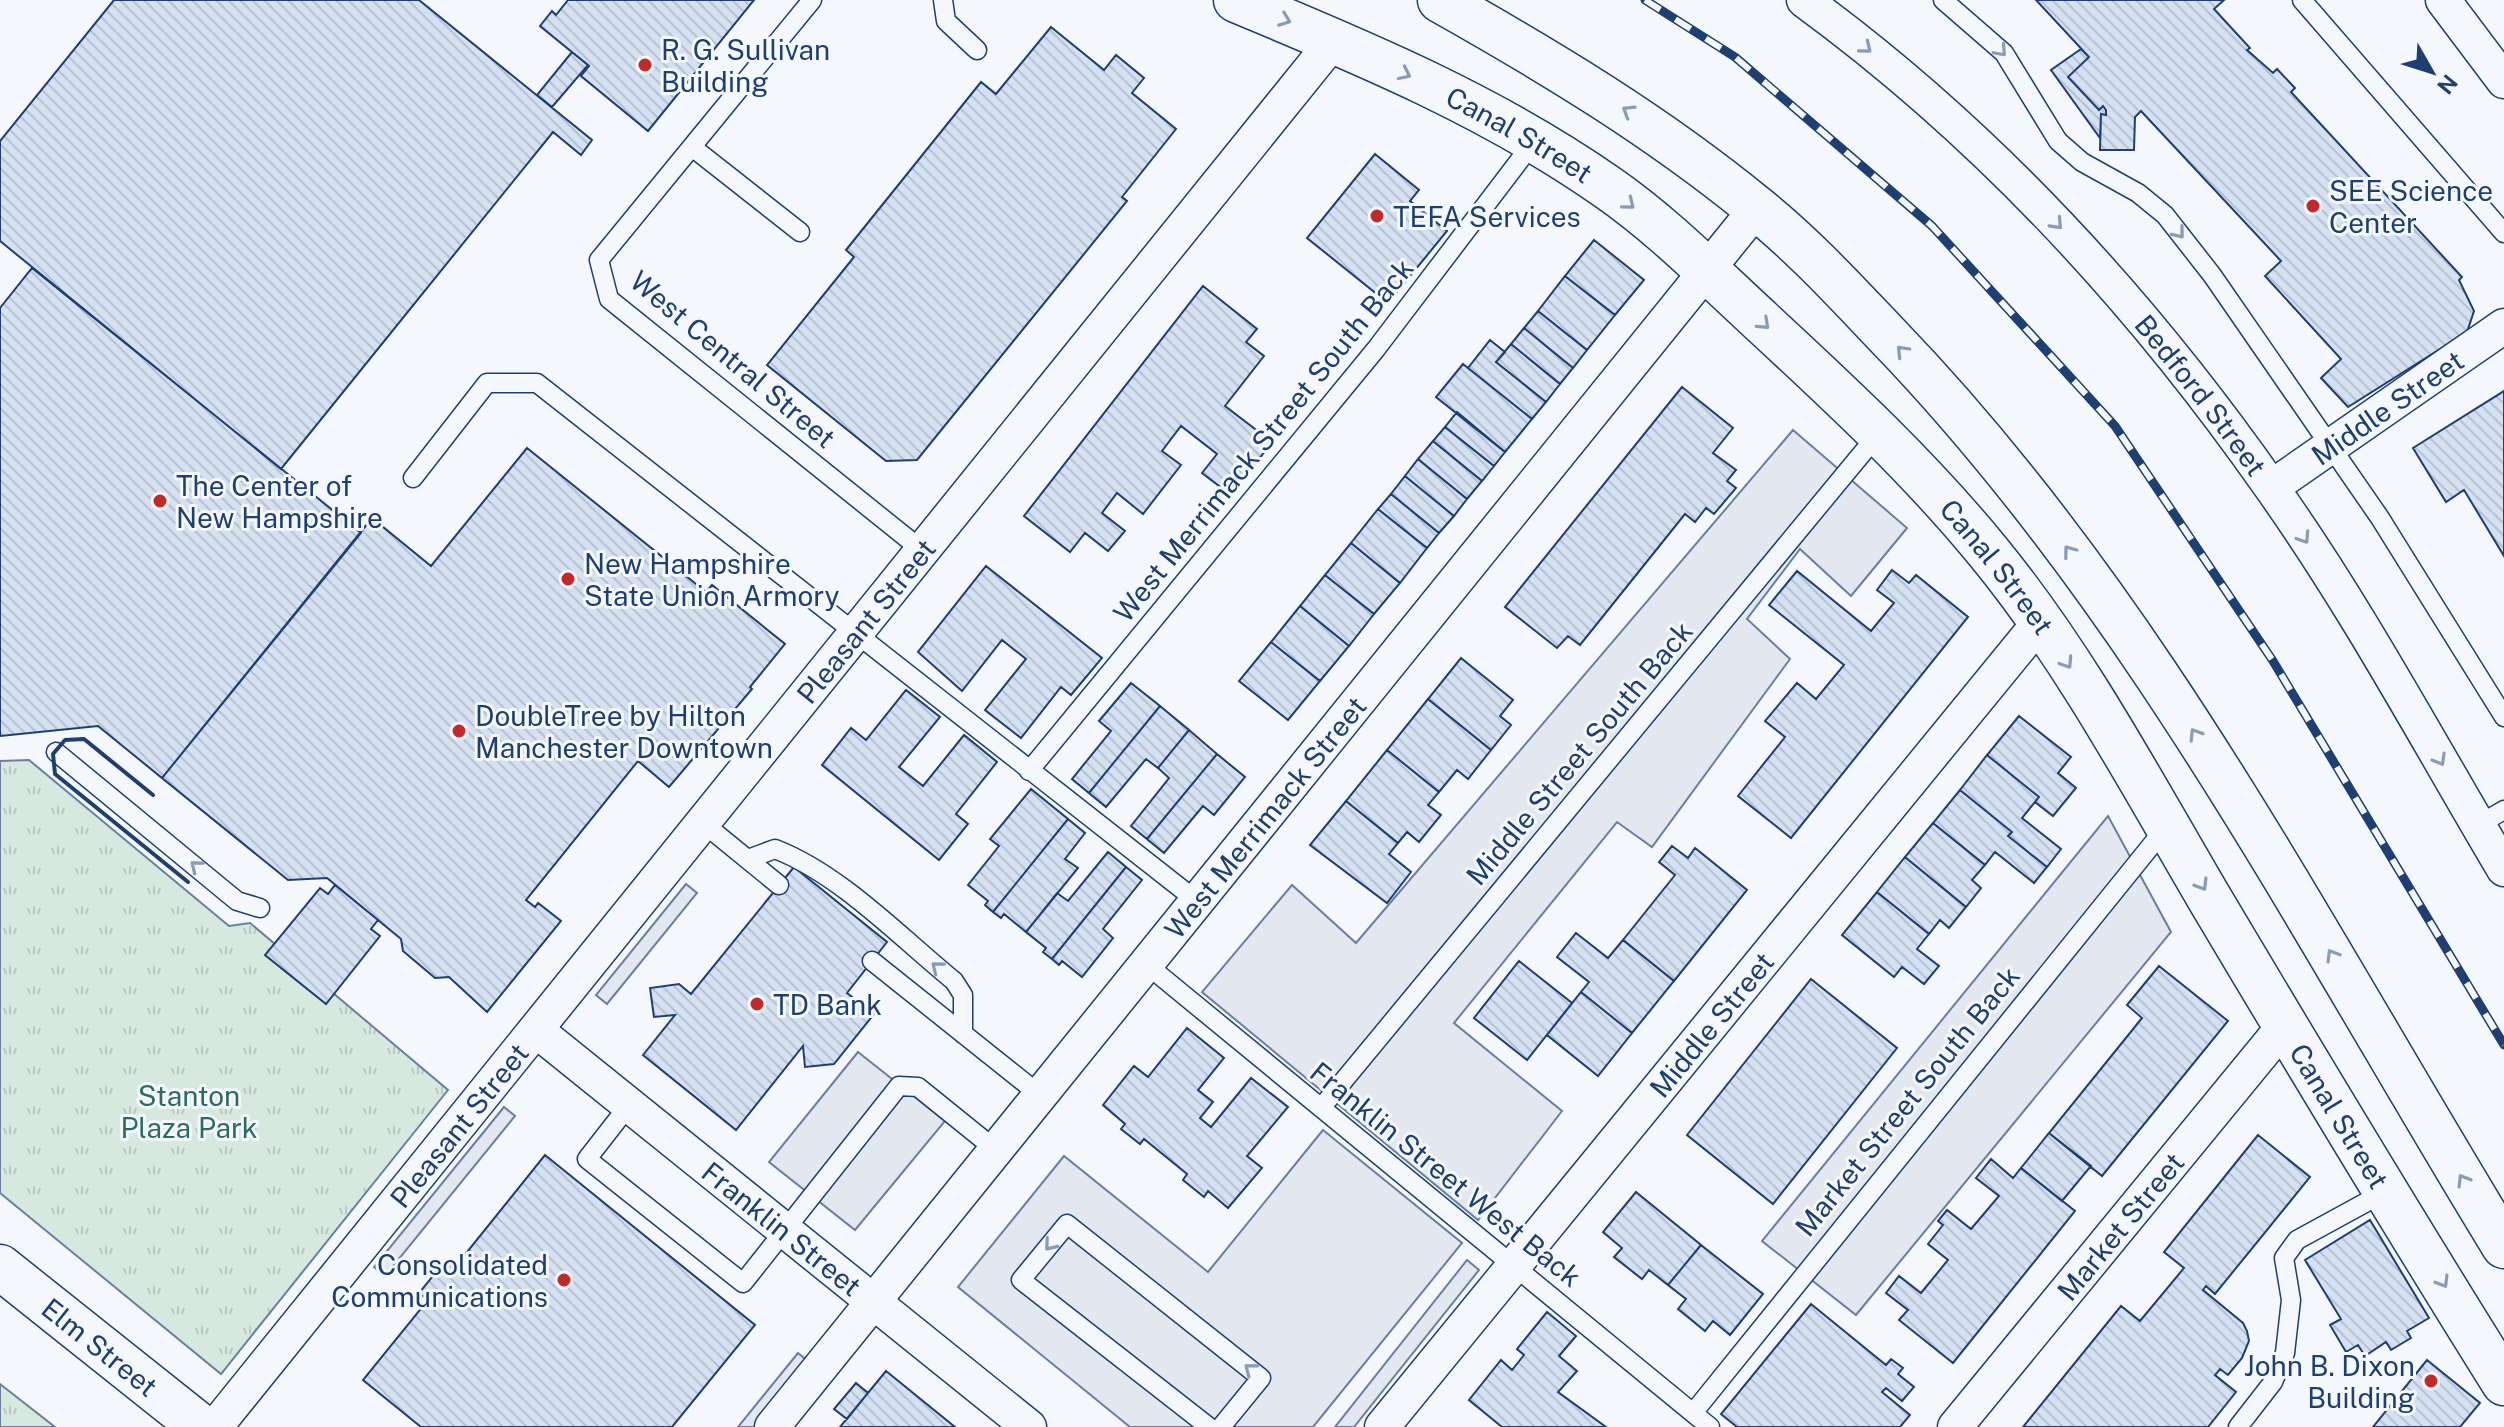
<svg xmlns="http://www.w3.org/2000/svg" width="2504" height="1427" font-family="'Public Sans',sans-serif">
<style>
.park{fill:url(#park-tufts);stroke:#687fa3;stroke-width:2}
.parking{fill:#e3e8f0;stroke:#687fa3;stroke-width:2}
.building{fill:url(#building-back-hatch);stroke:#1d3f73;stroke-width:2}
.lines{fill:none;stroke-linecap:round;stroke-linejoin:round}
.service-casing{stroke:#1d3f73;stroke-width:21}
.minor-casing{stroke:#1d3f73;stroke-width:37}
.tertiary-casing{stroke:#1d3f73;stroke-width:47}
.primary-casing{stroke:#1d3f73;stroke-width:47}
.service{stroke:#f4f7fb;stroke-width:18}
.minor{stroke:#f4f7fb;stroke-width:34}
.tertiary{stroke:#f4f7fb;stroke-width:44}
.primary{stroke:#f4f7fb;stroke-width:44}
.rail-casing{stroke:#1d3f73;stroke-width:9}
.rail{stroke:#f4f7fb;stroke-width:6;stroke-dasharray:18;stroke-linecap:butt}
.wall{stroke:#1d3f73;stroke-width:4}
.oneway{stroke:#889bb7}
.poi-dot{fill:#c62828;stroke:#f4f7fb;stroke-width:3}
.labels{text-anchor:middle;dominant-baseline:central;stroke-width:6;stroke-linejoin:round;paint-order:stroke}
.poi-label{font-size:28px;fill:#1d3f73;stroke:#f4f7fb;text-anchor:start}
.street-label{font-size:28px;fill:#1d3f73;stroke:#f4f7fb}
.park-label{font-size:28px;fill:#2c6c60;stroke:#f4f7fb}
</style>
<defs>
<pattern id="park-tufts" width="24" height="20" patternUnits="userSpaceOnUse" patternTransform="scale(2)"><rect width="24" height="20" fill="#d7e8df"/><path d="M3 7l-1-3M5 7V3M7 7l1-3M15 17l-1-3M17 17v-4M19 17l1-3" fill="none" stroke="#b8c8c3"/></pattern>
<pattern id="building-back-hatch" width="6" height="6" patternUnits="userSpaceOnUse" patternTransform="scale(2)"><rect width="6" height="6" fill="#d5e0f0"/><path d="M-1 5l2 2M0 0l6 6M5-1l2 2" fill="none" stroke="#b6c1d1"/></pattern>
</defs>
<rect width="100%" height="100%" fill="#f4f7fb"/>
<path class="park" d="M29 760 229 926 250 923 448 1090 221 1374 0 1193V761Z
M0 1384 55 1427H0Z"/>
<path class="parking" d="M1793 430 1907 528 1851 596 1800 549 1747 619 1790 659 1652 847 1617 822 1454 1023 1562 1111 1478 1220 1202 992 1292 885 1356 943Z
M2108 816 2171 932 1856 1315 1762 1241Z
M686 884 697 893 607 1004 596 995Z
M858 1052 945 1121 855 1230 769 1162Z
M504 1107 515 1116 385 1276 374 1267Z
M1323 1130 1462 1243 1313 1427H1130L958 1287 1064 1156 1208 1272Z
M1467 1260 1479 1270 1354 1427H1335Z
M798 1353 809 1362 757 1427H738Z"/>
<path class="building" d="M114 0H419L592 140 581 155 553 132 281 469 0 241V141Z
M568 0H754L648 131 581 76 589 66 540 26 552 11 556 15Z
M2036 0H2224L2214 9 2250 48 2247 50 2273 73 2277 69 2295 88 2291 92 2462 277 2459 280 2474 311 2467 332 2348 407 2321 378 2341 359 2265 276 2281 261 2141 111 2135 117 2134 150H2100L2101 114 2106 115V110L2103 106 2099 110 2068 77 2089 57Z
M1051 27 1104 70 1116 55 1144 78 1132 93 1176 129 1122 197 1127 201 917 460 886 461 767 365 854 257 846 250 981 82 996 94Z
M2081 49 2089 57 2068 77 2099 110 2103 106 2106 110V115L2101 114 2100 138 2051 70Z
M572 52 588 65 552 107 537 95Z
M1375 154 1419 190 1410 201 1447 231 1388 303 1307 238Z
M1594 240 1644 280 1615 315 1565 276Z
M32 268 361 533 162 778 98 726 0 736V308Z
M1565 276 1615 315 1587 350 1538 311Z
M1203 286 1257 329 1246 342 1264 356 1225 406 1272 442 1231 495 1202 473 1217 454 1181 426 1162 451 1181 465 1143 514 1117 493 1102 513 1125 531 1108 551 1085 533 1070 552 1024 516Z
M1538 311 1587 350 1573 368 1524 328Z
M1524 328 1573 368 1560 384 1511 344Z
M1490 340 1505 352 1496 362 1546 402 1532 419 1468 368Z
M1511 344 1560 384 1546 402 1496 362Z
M1463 364 1532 419 1505 452 1436 397Z
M1682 387 1733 428 1713 453 1736 470 1727 481 1736 488 1714 514 1706 508 1695 522 1685 514 1580 645 1568 636 1557 648 1505 607Z
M2504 391V556L2464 490 2446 502 2413 448Z
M1457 412 1505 452 1494 466 1445 427Z
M1445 427 1494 466 1482 481 1433 441Z
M1433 441 1482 481 1467 499 1418 459Z
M527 448 706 592 712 585 785 644 750 687 752 689 669 787 638 761 526 900 535 907 538 903 561 921 487 1012 449 977 435 978 403 951 401 939 327 878 288 880 162 778 372 518 431 566Z
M1418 459 1467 499 1454 516 1405 476Z
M1405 476 1454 516 1439 533 1391 494Z
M1391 494 1439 533 1427 548 1378 509Z
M1378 509 1427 548 1400 583 1351 543Z
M1351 543 1400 583 1374 614 1325 575Z
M986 566 1102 658 1071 695 1061 687 1021 738 985 710 1026 659 1002 640 962 691 918 652Z
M1892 570 1909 583 1916 575 1968 617 1791 838 1738 796 1785 737 1765 721 1797 683 1816 699 1844 665 1769 605 1797 571 1871 631 1894 603 1877 590Z
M1325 575 1374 614 1349 646 1300 606Z
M1300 606 1349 646 1320 681 1271 642Z
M1271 642 1320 681 1288 720 1239 681Z
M1461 658 1513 700 1500 716 1511 725 1491 750 1428 699Z
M1131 683 1160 706 1089 793 1072 779 1111 731 1099 721Z
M906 690 940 717 899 767 923 786 964 735 997 762 956 814 968 824 939 860 822 765 851 728 866 740Z
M1428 699 1491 750 1468 779 1457 770 1439 792 1387 750Z
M1160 706 1189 730 1158 768 1146 759 1106 807 1089 793Z
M2019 716 2071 757 2058 773 2076 788 2053 816 2035 802 2039 797 1987 755Z
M1189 730 1217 754 1147 839 1131 826 1169 778 1158 768Z
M1387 750 1439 792 1428 805 1441 815 1419 842 1407 832 1398 843 1346 801Z
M1217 754 1245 777 1214 815 1203 806 1164 853 1147 839Z
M1987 755 2039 797 2022 818 2061 849 2047 867 2008 836 2012 832 1960 790Z
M1031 789 1068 819 993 912 985 905 988 901 968 885 999 846 990 839Z
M1960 790 2012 832 2008 836 2047 867 2034 883 1995 852 1985 865 1933 823Z
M1346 801 1398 843 1389 854 1411 872 1387 903 1310 845Z
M1068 819 1085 833 1065 859 1078 868 1026 932 1004 914 1001 918 993 912Z
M1933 823 1985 865 1972 880 1981 888 1966 907 1905 857Z
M1672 846 1688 858 1695 848 1747 890 1674 981 1623 940 1675 875 1659 862Z
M1108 852 1126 867 1052 959 1043 952 1046 948 1026 932 1057 893 1068 901Z
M1905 857 1966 907 1949 928 1940 920 1929 934 1877 892Z
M794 867 887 942 847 993 874 1014 834 1064 805 1067 803 1046 736 1130 643 1055 675 1015 654 1017 650 988 679 984 691 994Z
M1126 867 1142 880 1103 929 1113 938 1082 977 1062 961 1059 965 1052 959Z
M335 885 378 920 371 929 380 936 326 1004 265 955 320 888 328 894Z
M1877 892 1929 934 1917 949 1939 966 1924 984 1902 967 1894 977 1842 935Z
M1576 933 1608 958 1623 940 1674 981 1632 1033 1581 992 1589 982 1557 957Z
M1519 961 1572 1003 1527 1060 1474 1018Z
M2159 966 2228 1021 2102 1176 2049 1133 2142 1018 2127 1005Z
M1811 979 1897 1048 1773 1204 1687 1135Z
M1581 992 1632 1033 1598 1076 1547 1035Z
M1187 1028 1224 1058 1198 1090 1213 1102 1200 1118 1211 1127 1251 1078 1288 1107 1247 1156 1262 1168 1228 1208 1208 1191 1204 1197 1183 1180 1187 1174 1144 1139 1140 1144 1121 1129 1125 1124 1103 1105 1134 1066 1148 1077Z
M2049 1133 2091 1166 2062 1201 2021 1168Z
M2258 1135 2310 1177 2215 1294 2206 1286 2203 1290 2243 1323 2247 1331 2249 1341 2242 1358 2228 1375 2220 1369 2215 1375 2236 1392 2208 1427H2023L2121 1306 2140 1321 2184 1268 2164 1252Z
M545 1155 755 1325 672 1427H421L363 1380 428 1300 419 1293 446 1260 455 1267Z
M1991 1159 2013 1178 2021 1168 2075 1211 1953 1363 1899 1320 1908 1310 1886 1293 1899 1276 1921 1293 1948 1260 1928 1244 1943 1225 1938 1221 1947 1210 1971 1229 1999 1196 1976 1178Z
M1636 1192 1701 1245 1668 1285 1649 1270 1642 1279 1614 1257 1622 1248 1603 1232Z
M2370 1220 2429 1318 2407 1331 2411 1338 2391 1350 2386 1342 2365 1356 2358 1345 2346 1352 2330 1325 2341 1319 2305 1260Z
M1701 1245 1763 1294 1730 1335 1713 1321 1705 1331 1678 1309 1686 1299 1668 1285Z
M1811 1304 1886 1365 1891 1359 1903 1368 1898 1374 1914 1387 1902 1401 1886 1388 1882 1392 1910 1415 1900 1427H1737L1721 1414Z
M1547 1312 1576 1336 1559 1356 1577 1371 1558 1392 1606 1427H1502L1469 1400 1501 1360 1512 1370 1524 1355 1517 1349Z
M2427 1360 2480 1403 2460 1427H2373Z
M886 1371 955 1427H840Z
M856 1383 868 1393 847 1419 834 1409Z"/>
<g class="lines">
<defs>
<path id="service" d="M812 0 599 260 609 299 923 551
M943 0 946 21 977 50
M1943 0 2004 53 2058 141 2082 162 2138 193 2165 215 2212 275 2380 518 2504 717
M2302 0 2504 233
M692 147 800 232
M413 478 487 383H537L1197 901
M56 752 237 901 260 908
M1029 771 1376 349 1535 140
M703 823 779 885
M2478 825 2504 810
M748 859 775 849C840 874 900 937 954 981L963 995V1034
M872 961 1040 1095
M1146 964 1710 1427
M629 1105 587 1159 743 1283 899 1086 918 1087 996 1150
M1321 1108 1879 433
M1693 1413 2167 826
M1209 1427 1021 1280 1067 1224 1261 1378 1221 1427
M2238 1427 2273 1382 2285 1353 2291 1300 2284 1258 2297 1240 2385 1192"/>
<g id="minor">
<path id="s1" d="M1804 0C1986 133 2142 303 2271 487 2357 608 2428 741 2504 869"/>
<path d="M2443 0 2504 81"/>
<path id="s2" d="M2272 487 2504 326"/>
<path id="s3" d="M536 1030 1029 1427"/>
<path id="s4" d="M215 1427 1335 39"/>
<path id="s5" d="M772 1427 1757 208"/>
<path id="s6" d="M1382 1427 2040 622"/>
<path id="s7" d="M1955 1427 2285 1025"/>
</g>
<g id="tertiary">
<path id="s8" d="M1236 0C1364 53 1493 107 1607 187 1662 225 1710 274 1760 320 1840 394 1921 469 1990 554 2075 658 2140 780 2208 896 2305 1059 2403 1222 2504 1383"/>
<path d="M1440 0C1550 62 1656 126 1754 206 1802 244 1844 290 1886 334 2146 603 2311 931 2504 1246"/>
</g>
<g id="primary">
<path id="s9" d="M0 1267 201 1427"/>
</g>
</defs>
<use href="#service" class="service-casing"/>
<use href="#minor" class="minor-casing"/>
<use href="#tertiary" class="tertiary-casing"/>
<use href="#primary" class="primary-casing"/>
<use href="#service" class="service"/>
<use href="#minor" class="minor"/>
<use href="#tertiary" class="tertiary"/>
<use href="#primary" class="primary"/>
<defs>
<path id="rail" d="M1645 0 1735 57 1932 226 2115 426 2273 661 2504 1045"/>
</defs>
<use href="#rail" class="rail-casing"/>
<use href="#rail" class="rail"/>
<path class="wall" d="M153 795 84 739 65 740 53 754 55 774 188 882"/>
</g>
<defs><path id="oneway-chevron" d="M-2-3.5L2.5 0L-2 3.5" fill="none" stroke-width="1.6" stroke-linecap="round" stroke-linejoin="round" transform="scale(2)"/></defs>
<g class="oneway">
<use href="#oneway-chevron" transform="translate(1285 20) rotate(21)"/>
<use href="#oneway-chevron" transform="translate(1866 48) rotate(39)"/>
<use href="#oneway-chevron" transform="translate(2001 51) rotate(48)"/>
<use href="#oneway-chevron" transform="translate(1405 74) rotate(26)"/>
<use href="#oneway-chevron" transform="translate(1628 111) rotate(-148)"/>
<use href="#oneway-chevron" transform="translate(1629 204) rotate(39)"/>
<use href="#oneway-chevron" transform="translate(2057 224) rotate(47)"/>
<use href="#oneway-chevron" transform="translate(2179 233) rotate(51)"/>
<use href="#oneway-chevron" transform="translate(1764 324) rotate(43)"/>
<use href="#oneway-chevron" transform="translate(1902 351) rotate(-134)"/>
<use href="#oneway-chevron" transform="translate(2304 538) rotate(57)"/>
<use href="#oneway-chevron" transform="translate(2069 551) rotate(-127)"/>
<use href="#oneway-chevron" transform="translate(2067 663) rotate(57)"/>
<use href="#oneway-chevron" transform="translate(2195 734) rotate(-122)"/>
<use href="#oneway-chevron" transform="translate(2440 760) rotate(60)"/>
<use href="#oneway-chevron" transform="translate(196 866) rotate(-141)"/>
<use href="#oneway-chevron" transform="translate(2202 885) rotate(59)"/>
<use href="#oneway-chevron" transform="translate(2332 955) rotate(-121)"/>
<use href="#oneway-chevron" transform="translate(937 967) rotate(-141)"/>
<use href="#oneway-chevron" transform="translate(2463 1180) rotate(-121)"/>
<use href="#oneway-chevron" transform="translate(1050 1245) rotate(130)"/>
<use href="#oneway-chevron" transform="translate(2443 1282) rotate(59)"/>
<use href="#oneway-chevron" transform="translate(1250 1369) rotate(-142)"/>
</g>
<g class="poi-dot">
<circle cx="645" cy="65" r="8"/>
<circle cx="2313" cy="206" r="8"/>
<circle cx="1377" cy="216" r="8"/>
<circle cx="160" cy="501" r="8"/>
<circle cx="568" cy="579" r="8"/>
<circle cx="459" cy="731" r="8"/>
<circle cx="757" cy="1004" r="8"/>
<circle cx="564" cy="1280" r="8"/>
<circle cx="2431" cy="1381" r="8"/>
</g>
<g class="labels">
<g class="poi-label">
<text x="661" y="49">R. G. Sullivan<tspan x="661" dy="32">Building</tspan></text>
<text x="2329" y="190">SEE Science<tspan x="2329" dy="32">Center</tspan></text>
<text x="1393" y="216">TEFA Services</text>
<text x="176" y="485">The Center of<tspan x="176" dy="32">New Hampshire</tspan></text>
<text x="584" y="563">New Hampshire<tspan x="584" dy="32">State Union Armory</tspan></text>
<text x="475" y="715">DoubleTree by Hilton<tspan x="475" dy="32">Manchester Downtown</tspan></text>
<text x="773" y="1004">TD Bank</text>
<text x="548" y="1264" text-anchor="end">Consolidated<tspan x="548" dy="32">Communications</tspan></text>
<text x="2415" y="1365" text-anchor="end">John B. Dixon<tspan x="2415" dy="32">Building</tspan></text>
</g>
<g class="street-label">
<text stroke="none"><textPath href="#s8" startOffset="314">Canal Street</textPath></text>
<text transform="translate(733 359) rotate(40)">West Central Street</text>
<text stroke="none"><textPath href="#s1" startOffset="562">Bedford Street</textPath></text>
<text stroke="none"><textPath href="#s2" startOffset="140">Middle Street</textPath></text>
<text transform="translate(1263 440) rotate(-51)">West Merrimack Street South Back</text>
<text stroke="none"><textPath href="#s8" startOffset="962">Canal Street</textPath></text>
<text stroke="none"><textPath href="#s4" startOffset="1036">Pleasant Street</textPath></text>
<text transform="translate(1579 753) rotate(-50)">Middle Street South Back</text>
<text stroke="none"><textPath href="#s5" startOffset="784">West Merrimack Street</textPath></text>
<text stroke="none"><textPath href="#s6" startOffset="520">Middle Street</textPath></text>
<text transform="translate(1907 1101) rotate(-51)">Market Street South Back</text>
<text stroke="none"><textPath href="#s8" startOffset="1610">Canal Street</textPath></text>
<text stroke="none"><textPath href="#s4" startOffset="388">Pleasant Street</textPath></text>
<text transform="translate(1446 1174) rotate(39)">Franklin Street West Back</text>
<text stroke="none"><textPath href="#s7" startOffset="260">Market Street</textPath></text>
<text stroke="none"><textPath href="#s3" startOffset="316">Franklin Street</textPath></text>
<text stroke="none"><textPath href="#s9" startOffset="128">Elm Street</textPath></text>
</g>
<g class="park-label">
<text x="189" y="1095">Stanton<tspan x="189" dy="32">Plaza Park</tspan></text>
</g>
</g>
<g transform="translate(2432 72) rotate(129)" stroke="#f4f7fb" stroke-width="6" paint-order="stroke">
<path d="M0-6L14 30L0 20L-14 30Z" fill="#1d3f73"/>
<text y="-12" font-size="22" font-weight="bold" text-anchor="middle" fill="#1d3f73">N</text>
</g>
</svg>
